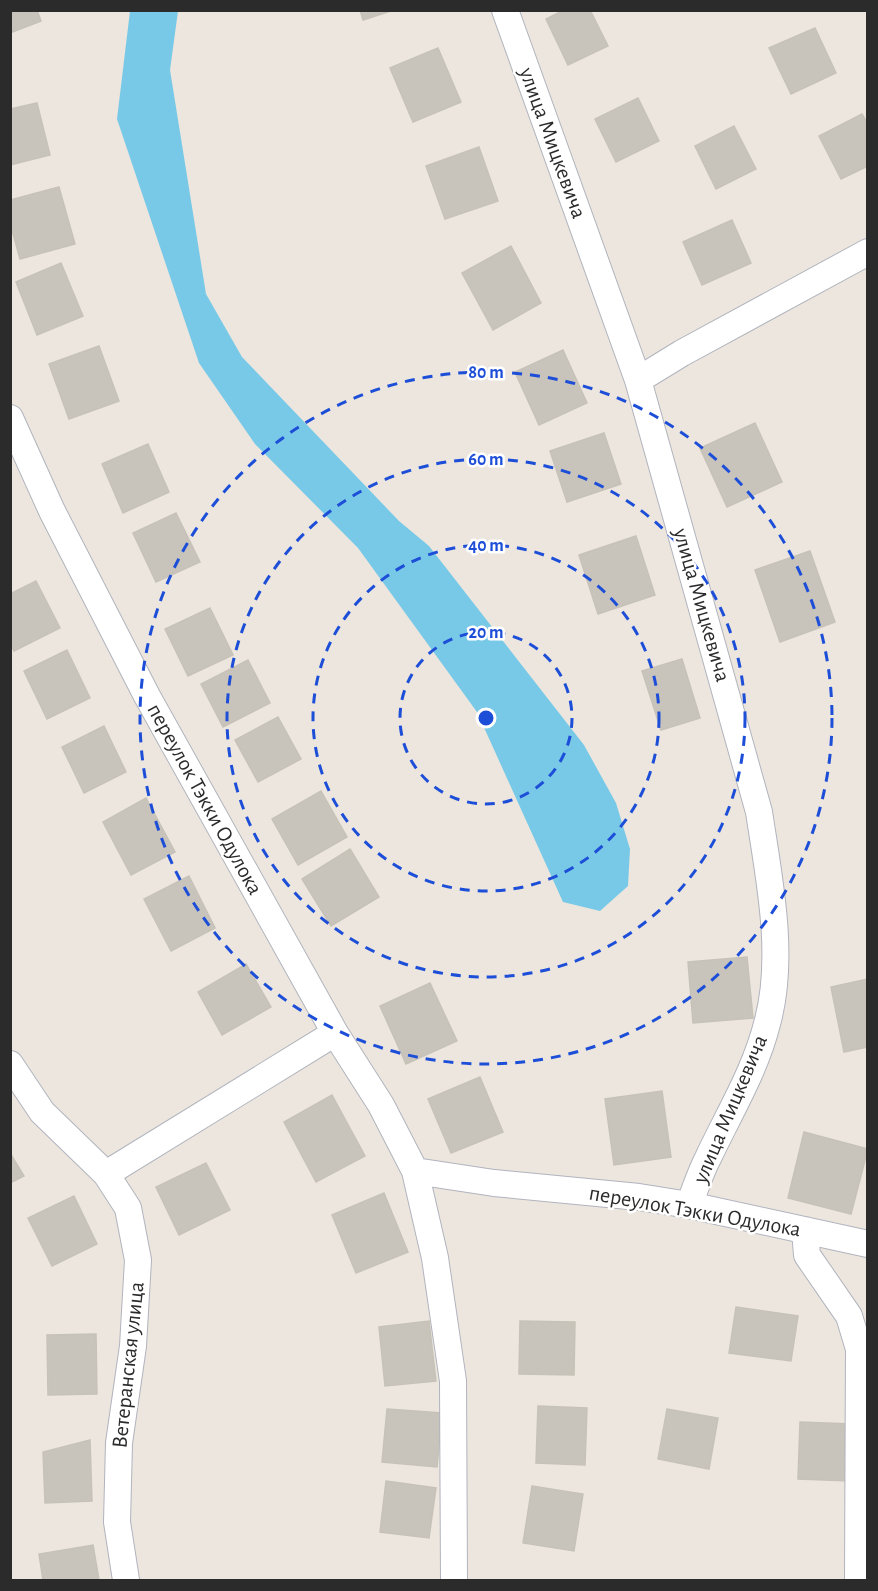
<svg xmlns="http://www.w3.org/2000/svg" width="878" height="1591" font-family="'Alegreya Sans',sans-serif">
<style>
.water{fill:#78c9e7}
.building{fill:#c8c4bc;stroke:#c7c2b8;stroke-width:1.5}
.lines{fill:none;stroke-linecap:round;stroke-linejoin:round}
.street-casing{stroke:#b1b4be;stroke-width:28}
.street{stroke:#fff;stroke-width:26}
.ring{fill:none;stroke:#1d4ed8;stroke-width:3;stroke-dasharray:10 8}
.labels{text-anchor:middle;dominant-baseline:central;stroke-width:5;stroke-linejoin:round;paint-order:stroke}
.street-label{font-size:22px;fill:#2b2b2b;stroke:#fff}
.centre{fill:#1d4ed8;stroke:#fff;stroke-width:3}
.ring-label{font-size:18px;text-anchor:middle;font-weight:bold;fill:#1d4ed8;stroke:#fff;stroke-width:5;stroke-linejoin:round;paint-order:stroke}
</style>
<rect width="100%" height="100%" fill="#ece6de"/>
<path class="water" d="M130 11H178L170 70 206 294 242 357 399 521 429 546 584 745 616 803 630 849 628 886 600 911 563 902 477 712 358 548 255 444 199 363 117 119Z"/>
<path class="building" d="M10 10H37L41 21 10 33Z
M360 10H394L363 20Z
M564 10H590L608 46 568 65 546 19Z
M815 28 836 73 791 94 769 48Z
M438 48 461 102 413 122 390 68Z
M638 98 659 141 616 162 595 119Z
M37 103 50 155 10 165V109Z
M862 114 868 124V166L841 179 819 136Z
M734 126 756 169 716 189 695 146Z
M479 147 498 201 445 219 426 166Z
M59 187 75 244 20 259 10 223V200Z
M732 220 751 263 702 285 683 242Z
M511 246 541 303 493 330 462 273Z
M61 263 83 316 37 335 16 282Z
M99 346 119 401 69 419 49 364Z
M563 350 587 403 539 425 515 372Z
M755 423 782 482 727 507 700 448Z
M604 433 621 484 567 502 550 451Z
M148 444 169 492 123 513 102 464Z
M176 513 200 562 156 582 133 533Z
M636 536 655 595 598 614 579 555Z
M810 551 835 622 780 642 755 570Z
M36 581 60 628 14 651 10 643V594Z
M210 608 233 655 188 676 165 629Z
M67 650 90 698 47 719 24 671Z
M682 659 700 718 661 730 642 671Z
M248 660 270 703 223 727 201 684Z
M278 717 301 759 258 782 235 740Z
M104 726 126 772 84 793 62 747Z
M321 791 347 837 298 865 272 819Z
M146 798 175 852 131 875 103 822Z
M350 849 379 897 331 926 302 879Z
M189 876 215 928 171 951 144 899Z
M747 957 753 1018 693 1023 688 962Z
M246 964 271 1007 222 1035 198 992Z
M868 979V1047L844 1052 831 987Z
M430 983 457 1041 406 1064 380 1006Z
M480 1077 503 1132 451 1153 428 1099Z
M662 1091 671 1157 614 1165 605 1099Z
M332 1095 365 1156 316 1182 284 1122Z
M804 1132 868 1149 851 1214 788 1198Z
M10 1153 24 1176 10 1183Z
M206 1163 230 1210 179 1235 156 1187Z
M384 1193 408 1252 356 1273 332 1215Z
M74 1196 97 1244 52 1266 28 1218Z
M736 1307 798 1316 791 1361 729 1353Z
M429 1321 436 1381 385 1386 379 1327Z
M520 1321 575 1322 574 1375 519 1374Z
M96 1334 97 1394 48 1395 47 1335Z
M538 1406 587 1408 585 1465 536 1463Z
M387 1409 442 1413 437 1467 382 1462Z
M667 1409 718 1418 709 1469 658 1459Z
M800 1422 852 1424 850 1481 798 1479Z
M90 1440 92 1501 45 1503 43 1452Z
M386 1481 436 1488 429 1538 380 1532Z
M532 1486 583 1494 574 1551 523 1543Z
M93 1545 99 1580H43L39 1554Z"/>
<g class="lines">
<defs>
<path id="street" d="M505 10 638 380 759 812C769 878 785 955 768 1020 756 1070 729 1113 708 1158 700 1173 695 1190 689 1205
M638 380 682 353 868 252
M10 418 52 511 147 696 335 1033 381 1105 415 1171 435 1258 453 1381 454 1580
M10 1064 42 1112 106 1174
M415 1171 494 1183 639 1197 689 1205 868 1244
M805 1230 807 1255 849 1316 859 1349 858 1580
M126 1580 117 1522 119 1443 133 1346 138 1260 128 1208 106 1174 335 1033"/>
</defs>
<use href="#street" class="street-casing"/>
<use href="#street" class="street"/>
</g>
<g class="ring">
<circle cx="486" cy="718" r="86"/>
<circle cx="486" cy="718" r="173"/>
<circle cx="486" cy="718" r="259"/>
<circle cx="486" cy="718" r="346"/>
</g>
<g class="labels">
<g class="street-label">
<text transform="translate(553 143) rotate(70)">улица Мицкевича</text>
<text transform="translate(702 605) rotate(74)">улица Мицкевича</text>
<text transform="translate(205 799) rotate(61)">переулок Тэкки Одулока</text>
<text transform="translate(730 1109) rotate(-67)">улица Мицкевича</text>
<text transform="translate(695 1211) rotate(10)">переулок Тэкки Одулока</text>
<text transform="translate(128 1365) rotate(-84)">Ветеранская улица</text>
</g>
</g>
<circle cx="486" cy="718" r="9" class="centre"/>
<g class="ring-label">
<text x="486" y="378">80 m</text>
<text x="486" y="465">60 m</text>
<text x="486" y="551">40 m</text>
<text x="486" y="638">20 m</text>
</g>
<rect width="878" height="1591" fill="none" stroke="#2b2b2b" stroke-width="24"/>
</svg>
